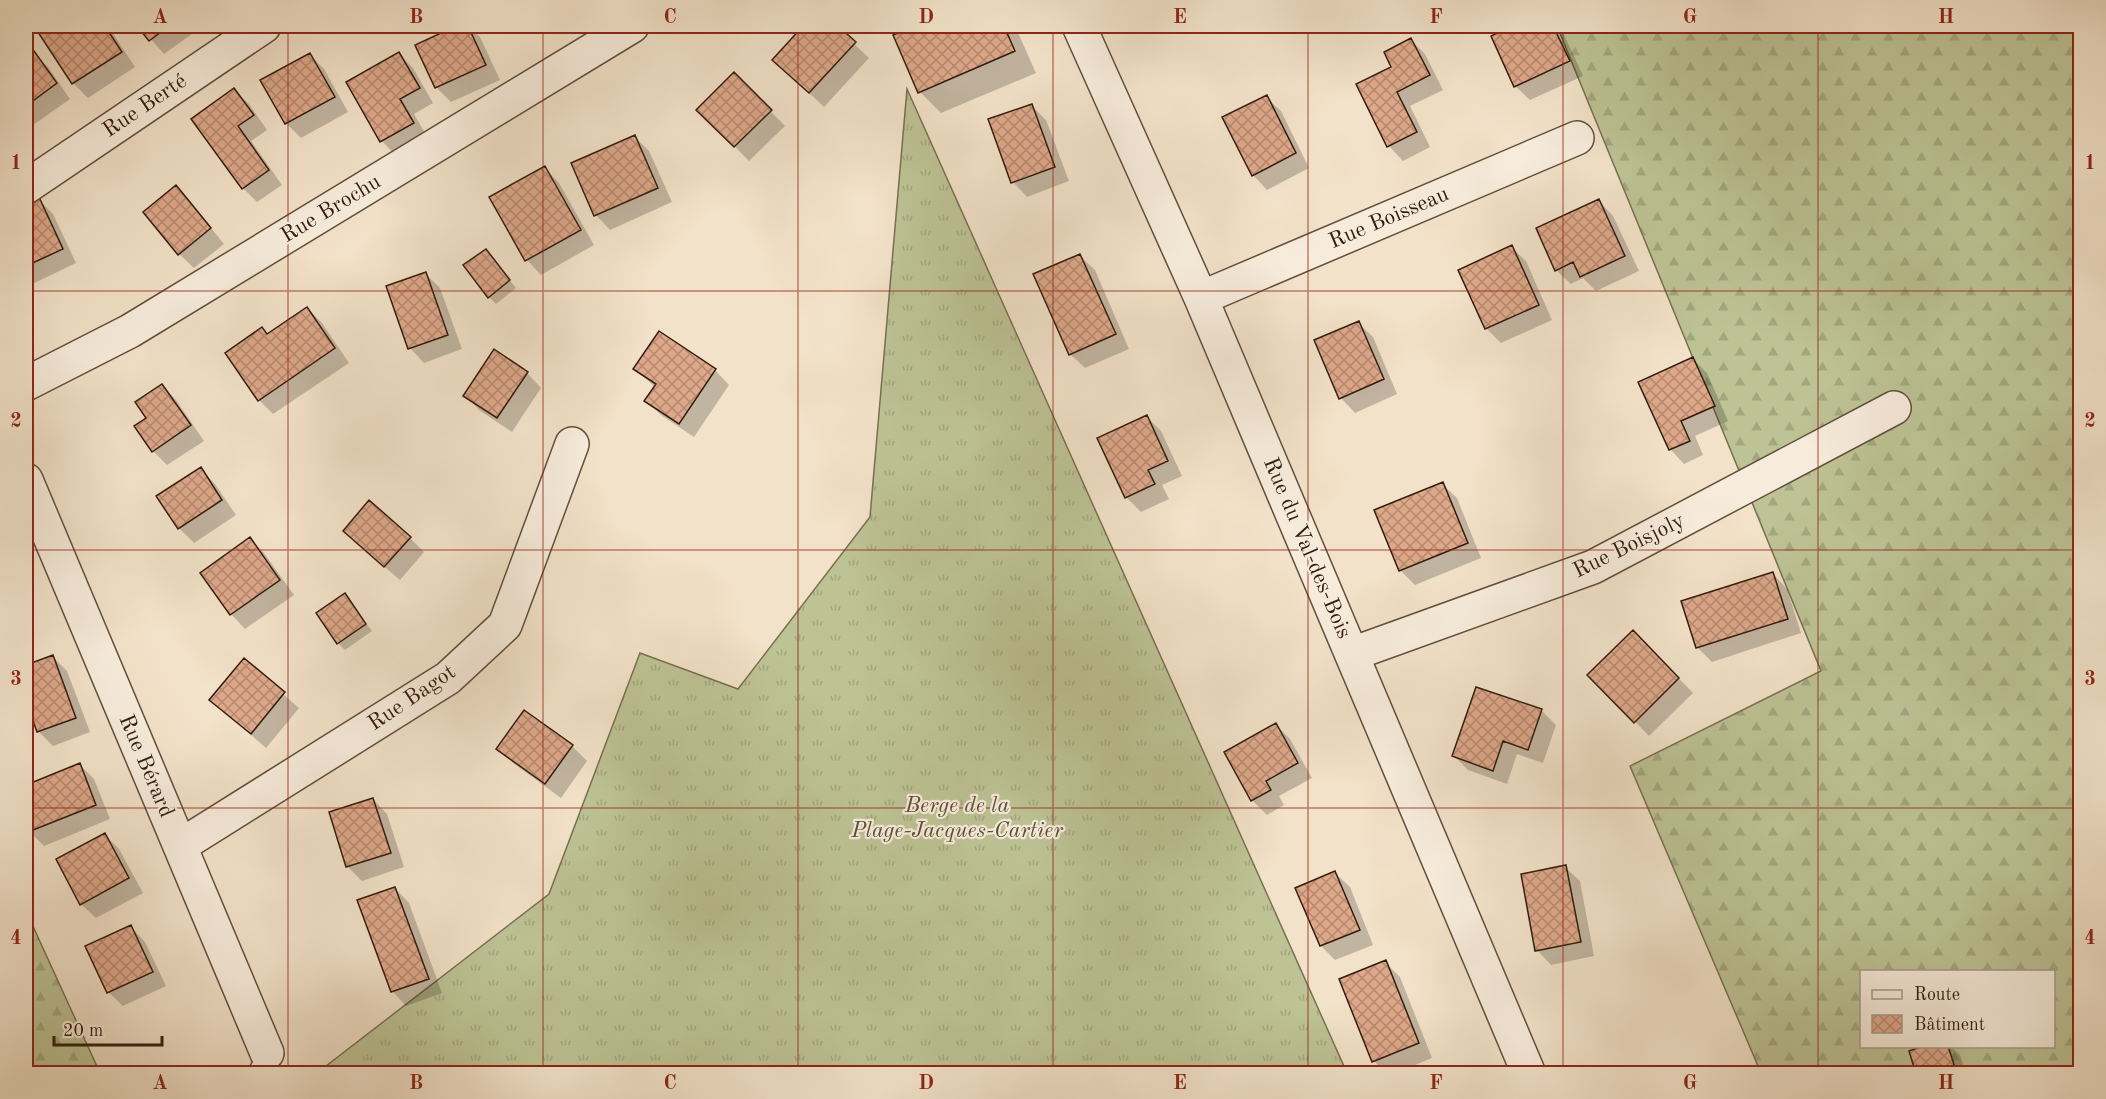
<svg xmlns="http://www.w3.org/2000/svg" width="2106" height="1099" font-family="'Old Standard TT',serif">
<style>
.grass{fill:url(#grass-tufts);stroke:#787051;stroke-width:1.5}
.forest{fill:url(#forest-firs);stroke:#787051;stroke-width:1.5;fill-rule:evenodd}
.shadow{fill:#0003}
.building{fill:url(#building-cross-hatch);stroke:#321c0d;stroke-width:1.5}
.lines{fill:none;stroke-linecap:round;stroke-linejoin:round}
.lane-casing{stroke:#624e3c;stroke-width:21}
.street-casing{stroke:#624e3c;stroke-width:36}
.lane{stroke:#f7ecdc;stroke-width:18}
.street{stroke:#f7ecdc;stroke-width:33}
.grid{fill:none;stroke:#8f2418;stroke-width:1.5;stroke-opacity:0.55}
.labels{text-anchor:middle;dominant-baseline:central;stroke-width:4.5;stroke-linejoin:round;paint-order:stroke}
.street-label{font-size:22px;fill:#321c0d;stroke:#f7ecdc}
.park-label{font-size:22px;font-style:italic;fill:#5c4e36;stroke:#f7ecdc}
.neatline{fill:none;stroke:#8f2418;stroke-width:2}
.grid-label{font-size:20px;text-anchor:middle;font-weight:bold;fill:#8f2418}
</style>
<defs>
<pattern id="grass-tufts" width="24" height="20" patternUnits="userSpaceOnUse" patternTransform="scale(1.5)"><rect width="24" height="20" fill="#bdc395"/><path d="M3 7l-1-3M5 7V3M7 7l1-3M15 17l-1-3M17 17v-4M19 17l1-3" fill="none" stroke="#a3a77f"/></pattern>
<pattern id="forest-firs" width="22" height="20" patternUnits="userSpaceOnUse" patternTransform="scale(1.5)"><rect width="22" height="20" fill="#bdc395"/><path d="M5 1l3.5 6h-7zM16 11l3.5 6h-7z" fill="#a3a77f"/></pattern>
<pattern id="building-cross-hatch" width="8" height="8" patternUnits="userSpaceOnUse" patternTransform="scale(1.5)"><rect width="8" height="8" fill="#dea88a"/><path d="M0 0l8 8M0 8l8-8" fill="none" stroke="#b5886f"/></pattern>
</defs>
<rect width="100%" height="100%" fill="#f2e2c9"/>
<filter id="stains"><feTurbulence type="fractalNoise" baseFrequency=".00333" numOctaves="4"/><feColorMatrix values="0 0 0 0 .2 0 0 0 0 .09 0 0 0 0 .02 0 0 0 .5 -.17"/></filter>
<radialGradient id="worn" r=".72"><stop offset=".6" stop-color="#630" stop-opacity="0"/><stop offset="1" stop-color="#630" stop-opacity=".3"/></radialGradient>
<path class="grass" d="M907 89 1347 1073H317L549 894 640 653 738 689 870 517Z"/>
<path class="forest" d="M1557 26H2080V1073H1761L1630 766 1821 671ZM1862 972H2054V1046H1862Z
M26 911 100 1073H26Z"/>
<path class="shadow" d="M38 26H108L135 67 88 98 73 83 36 27Z
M139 26H203L164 54Z
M460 26H469L480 37 500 80 451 102 437 88 417 46Z
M805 26H835L869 58 824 107 774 60Z
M919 26H1015L1036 73 941 113 920 92 895 36Z
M1516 26H1560L1583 76 1530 100 1515 86 1493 36Z
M1411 40 1425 54 1443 90 1410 106 1430 147 1403 161 1389 146 1358 85 1394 68Z
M33 53 48 67 70 99 26 130V59Z
M309 54 324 69 348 112 301 138 286 123 262 80Z
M399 54 413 68 433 103 414 114 428 138 396 156 382 141 348 83Z
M734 74 785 126 749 161 699 110Z
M234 90 249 104 267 130 251 141 282 185 257 202 243 188Z
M1266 97 1281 111 1309 168 1267 190 1253 175Z
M1031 105 1046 120 1069 181 1027 197 1013 182Z
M635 137 649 151 672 202 610 230 596 215Z
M545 168 559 183 594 245 541 275 527 260 491 198Z
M176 187 190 202 224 244 194 268 179 254 146 212Z
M38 199 53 214 76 263 26 287V205Z
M1599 201 1613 216 1639 271 1596 291 1583 278 1571 284 1556 270Z
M1511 247 1526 261 1552 320 1501 343 1486 328Z
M486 251 516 288 496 304 489 297Z
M1080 256 1095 270 1129 349 1085 368 1070 354Z
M426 274 440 288 462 349 424 363 410 348Z
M307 308 322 323 349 363 273 414 259 400 262 329 268 335Z
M1358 323 1373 337 1397 394 1355 413 1341 398Z
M1693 359 1707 373 1728 421 1695 436 1703 455 1684 464 1670 449Z
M635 369 715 370 729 385 694 437 661 415 646 400 655 387Z
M527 373 541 388 512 432 479 410 465 395Z
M162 385 176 400 204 441 167 465 153 451 148 419Z
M1146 416 1161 431 1182 476 1162 485 1169 499 1141 512 1126 497Z
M201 469 215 484 236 515 194 543 179 528Z
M1442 484 1457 498 1481 558 1415 585 1401 571 1376 511Z
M410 538 424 552 400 580 359 545Z
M250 539 264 553 294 595 245 629 231 614Z
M1773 574 1787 589 1801 633 1712 662 1697 647Z
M345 595 372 631 345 650 338 643Z
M1633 632 1693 693 1649 736 1590 675Z
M52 656 67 671 90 732 53 746 39 732 26 697V667Z
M244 660 299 708 266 748 211 700Z
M1477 689 1542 711 1556 725 1543 763 1517 754 1507 784 1468 770 1454 756Z
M524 712 572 746 587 761 561 798 513 763 498 749Z
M1276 725 1290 739 1312 778 1279 796 1284 805 1267 815 1252 800 1226 752Z
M80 765 94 779 110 819 44 846 29 831 26 822V787Z
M373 799 387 814 404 867 362 881 347 866Z
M105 835 119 849 143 893 96 918 81 904Z
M1565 867 1580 881 1594 956 1551 965 1537 950Z
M1335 873 1350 887 1373 945 1335 960 1321 946Z
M395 888 409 903 442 993 406 1006 392 991Z
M131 927 145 942 166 986 123 1006 108 992Z
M1385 962 1400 977 1432 1058 1393 1074H1386L1374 1061Z
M1928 1046H1951L1960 1055 1966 1074H1917Z"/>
<path class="building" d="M34 26H105L122 52 72 84Z
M137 26H169L149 41Z
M456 26H468L486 65 435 88 415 45Z
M803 26H838L856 42 809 93 772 60Z
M915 26H1004L1015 51 918 93 893 35Z
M1512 26H1553L1570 61 1514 87 1491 36Z
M1411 38 1430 75 1397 92 1417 132 1387 147 1356 84 1391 67 1384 52Z
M34 51 57 83 26 106V57Z
M399 52 420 88 400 99 414 123 380 142 346 82Z
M310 53 335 97 285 124 260 80Z
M734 72 772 110 734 147 696 110Z
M234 88 254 115 238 126 269 170 242 189 191 119Z
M1267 95 1296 153 1252 176 1222 117Z
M1032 104 1055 167 1011 183 988 119Z
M635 135 658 188 594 216 571 163Z
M545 166 581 230 525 261 489 197Z
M176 185 211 228 178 255 143 212Z
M39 197 63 249 26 266V203Z
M1599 199 1625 256 1580 277 1573 262 1555 271 1536 228Z
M1512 245 1539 305 1485 329 1458 270Z
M486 249 510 280 488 298 463 265Z
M1080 254 1116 334 1069 355 1033 274Z
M426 272 448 335 408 349 386 286Z
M307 307 335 348 258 401 225 353 262 327 267 334Z
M1359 321 1384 379 1339 399 1314 340Z
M659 331 716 369 679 424 644 401 656 384 633 369Z
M494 349 528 372 497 418 463 396Z
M1693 357 1715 406 1681 421 1690 441 1669 450 1638 382Z
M162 384 191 425 152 452 134 426 146 418 135 402Z
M1147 415 1168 461 1148 470 1155 484 1125 498 1097 438Z
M201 467 222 500 178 529 156 496Z
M1443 482 1468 543 1399 571 1374 510Z
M369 500 411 537 384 567 343 531Z
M250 537 280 580 230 615 200 573Z
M1773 572 1788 619 1696 648 1681 601Z
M345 593 366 624 337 644 316 613Z
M1633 630 1679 678 1634 723 1587 675Z
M53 655 76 718 37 732 26 701V665Z
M244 658 285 692 251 734 209 700Z
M1476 687 1542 709 1528 750 1503 741 1493 771 1452 756Z
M524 710 573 745 545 784 496 749Z
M1276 723 1298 763 1266 781 1271 790 1251 801 1224 752Z
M80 763 96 805 28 832 26 826V785Z
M373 798 391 853 346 867 329 812Z
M105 833 129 878 80 905 56 859Z
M1566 865 1581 942 1535 951 1521 874Z
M1335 871 1360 930 1320 946 1295 888Z
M395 887 429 979 391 992 357 900Z
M131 925 153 972 107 993 85 946Z
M1386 960 1419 1043 1372 1062 1339 979Z
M1923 1046H1948L1957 1074H1916L1909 1051Z"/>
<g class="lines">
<defs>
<path id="lane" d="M257 1074 267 1053"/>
<path id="street" d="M1079 26 1201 298 1529 1074
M26 187 264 26
M1201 298 1577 138
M26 384 130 331 632 26
M26 480 267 1053
M1352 654 1593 567 1894 408
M180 846 448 678 505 625 572 444"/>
</defs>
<use href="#lane" class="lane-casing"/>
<use href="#street" class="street-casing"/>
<use href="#lane" class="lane"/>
<use href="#street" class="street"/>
</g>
<path class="grid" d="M288 26V1074M543 26V1074M798 26V1074M1053 26V1074M1308 26V1074M1563 26V1074M1818 26V1074M26 291H2080M26 550H2080M26 808H2080"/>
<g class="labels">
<g class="street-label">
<text transform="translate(145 106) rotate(-34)">Rue Berté</text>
<text transform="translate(331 209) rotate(-31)">Rue Brochu</text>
<text transform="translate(1389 218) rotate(-23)">Rue Boisseau</text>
<text transform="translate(1629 546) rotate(-26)">Rue Boisjoly</text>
<text transform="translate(1307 548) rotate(67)">Rue du Val-des-Bois</text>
<text transform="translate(412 698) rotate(-34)">Rue Bagot</text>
<text transform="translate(146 766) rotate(67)">Rue Bérard</text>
</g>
<g class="park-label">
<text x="957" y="806">Berge de la<tspan x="957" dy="25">Plage-Jacques-Cartier</tspan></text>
</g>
</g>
<rect width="2106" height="1099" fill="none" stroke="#f2e2c9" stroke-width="66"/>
<rect x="1860" y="970" width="195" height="78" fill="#f7ecdc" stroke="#a89989" stroke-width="1.5"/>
<rect x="1872" y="990" width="30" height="9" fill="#f7ecdc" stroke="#a89989" stroke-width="1.5"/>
<text x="1914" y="1000" font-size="18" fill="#321c0d">Route</text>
<rect x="1872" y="1015" width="30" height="18" fill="url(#building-cross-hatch)" stroke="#a89989" stroke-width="1.5"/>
<text x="1914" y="1030" font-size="18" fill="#321c0d">Bâtiment</text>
<path d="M54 1036v9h108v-9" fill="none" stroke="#321c0d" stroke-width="3"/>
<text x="63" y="1036" font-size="18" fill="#321c0d" stroke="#f7ecdc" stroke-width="4.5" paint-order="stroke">20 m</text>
<rect x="33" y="33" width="2040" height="1033" class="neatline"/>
<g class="grid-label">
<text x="160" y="23">A</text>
<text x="416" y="23">B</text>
<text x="670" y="23">C</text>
<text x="926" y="23">D</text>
<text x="1180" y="23">E</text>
<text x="1436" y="23">F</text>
<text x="1690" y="23">G</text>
<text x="1946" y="23">H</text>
<text x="16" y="169">1</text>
<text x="2090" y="169">1</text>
<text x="16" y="427">2</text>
<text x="2090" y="427">2</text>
<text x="16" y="685">3</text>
<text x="2090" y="685">3</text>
<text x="16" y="944">4</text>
<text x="2090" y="944">4</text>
<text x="160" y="1089">A</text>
<text x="416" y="1089">B</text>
<text x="670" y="1089">C</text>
<text x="926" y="1089">D</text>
<text x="1180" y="1089">E</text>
<text x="1436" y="1089">F</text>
<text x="1690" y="1089">G</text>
<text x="1946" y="1089">H</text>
</g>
<rect width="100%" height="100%" filter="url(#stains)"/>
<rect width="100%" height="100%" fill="url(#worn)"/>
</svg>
